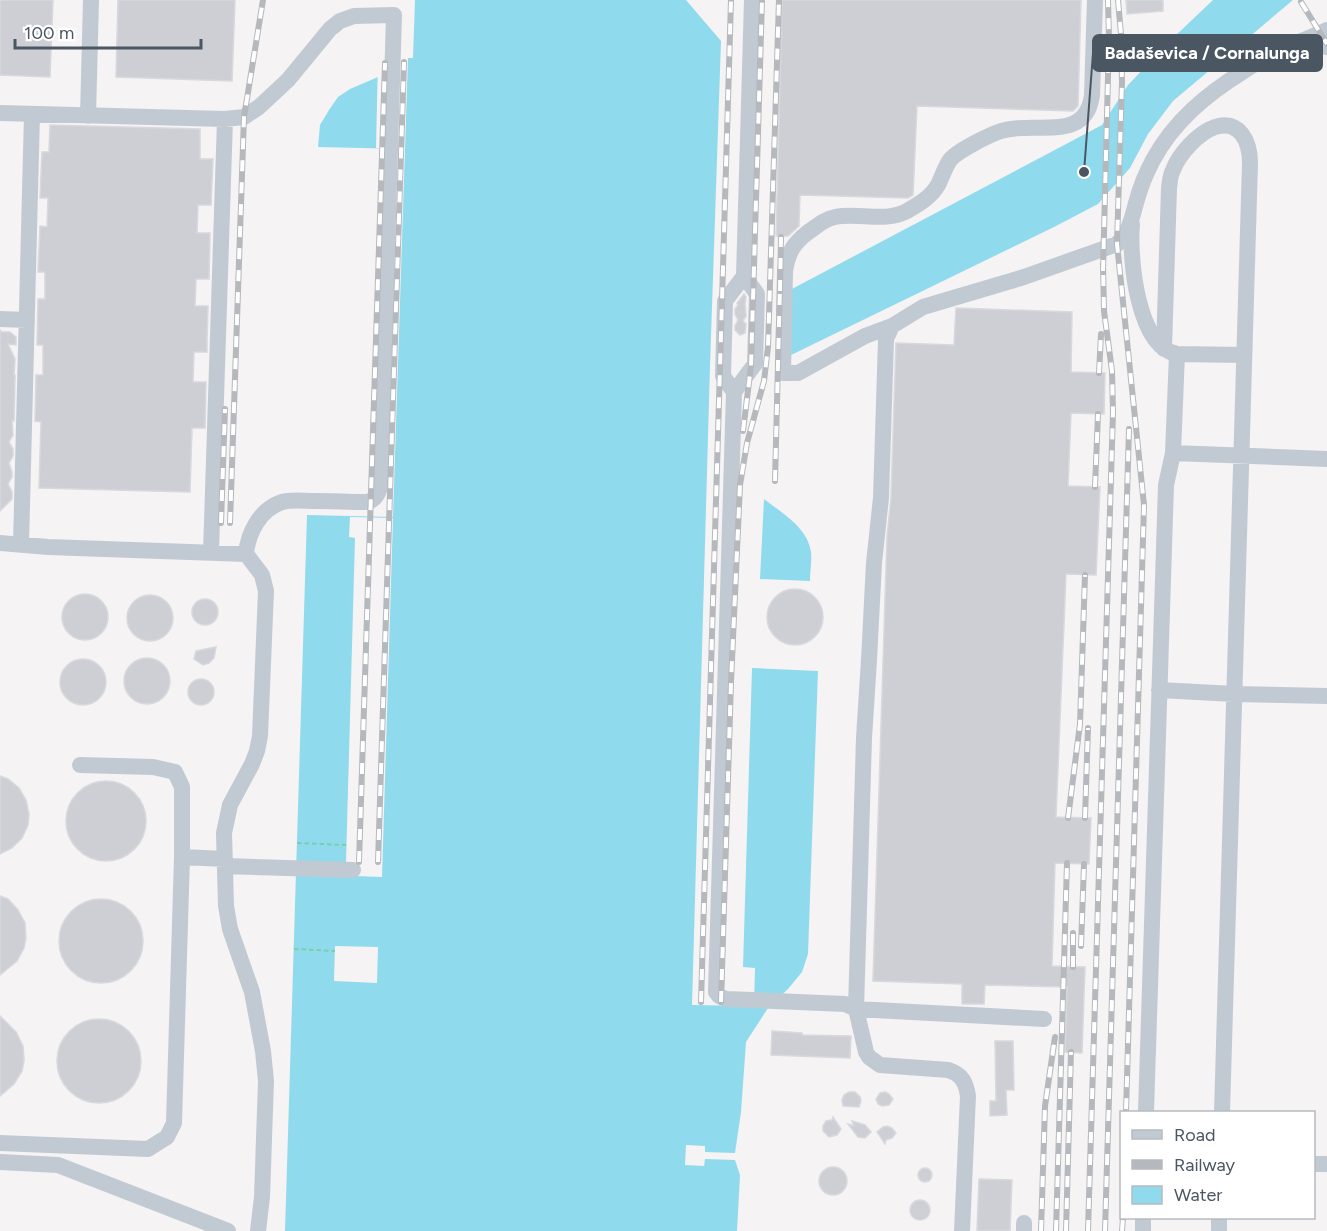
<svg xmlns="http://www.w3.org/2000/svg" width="1327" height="1231" font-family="Figtree,sans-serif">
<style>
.water{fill:#90daee}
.pier{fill:#f5f3f3}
.building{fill:#cdcfd5;stroke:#d7d9de;stroke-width:1.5}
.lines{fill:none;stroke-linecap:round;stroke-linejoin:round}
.path{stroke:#7ad0a6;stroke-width:2;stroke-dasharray:4.5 3;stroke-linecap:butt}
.minor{stroke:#c1cad2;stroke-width:16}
.rail-casing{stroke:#b5b8bd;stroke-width:6}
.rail{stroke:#fff;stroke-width:4;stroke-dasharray:11;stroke-linecap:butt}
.leader{fill:none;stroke:#4a5661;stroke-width:2}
.callout-dot{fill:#4a5661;stroke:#fff;stroke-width:2}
.callout{fill:#4a5661;stroke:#4a5661;stroke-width:2}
.callout-label{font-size:18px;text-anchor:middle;font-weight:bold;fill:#fff}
</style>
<rect width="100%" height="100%" fill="#f5f3f3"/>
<path class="water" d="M415 0H686L721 41 710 366 692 1005 754 1006 755 968 743 967 752 668 818 671 808 954 802 972 788 989 768 1008 746 1042 741 1112 735 1153V1160L740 1175 737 1231H285L307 515 393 517 405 149 318 147 320 125 329 110 338 97 350 89 378 77V58H413Z
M1213 0H1293L1173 101 1148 134 1130 168 1098 204 1054 227 789 356 790 290 1102 125 1128 85 1174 37Z
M764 499C782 513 808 528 811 552 812 561 810 571 810 581L760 579Z"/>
<path class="pier" d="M378 58H408L405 149 376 148Z
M350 517 393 518 382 877 296 874 346 862 355 538 349 537Z
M335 946 378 947 377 983 334 981Z
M686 1145 705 1146V1152L735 1153V1160L705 1159 704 1166 685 1165Z"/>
<path class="building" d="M0 0H53L50 77 0 75Z
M118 0H235L232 81 116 77Z
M782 0H1081L1078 106 1073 111 917 106 913 195 908 198 800 195 799 226 788 236H776Z
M1126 0H1163V11L1127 14Z
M50 125 200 129V159H213L211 205H198L197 233H210L209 279H196L195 306H208L207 340V352H194L193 382H206L205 428H192L190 492 39 488 41 422 35 421 36 375H43V345H37L38 299H45V272H38L40 226 47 227 48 198H40L42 152H49Z
M744 294 746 297 745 304 746 316 743 321 746 324 745 333 740 335 735 330V326L738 320 735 314V309L738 305 737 303Z
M956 308 1072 312 1071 372 1105 373 1104 414 1071 413 1068 486 1100 487 1096 575 1066 574 1056 817 1091 818 1089 864 1055 863 1052 966 1085 967 1082 1053 1065 1052 1067 987 985 985 984 1004H962V984L873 981 887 536 891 498 896 343 954 345Z
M0 330 2 332H10L16 337V345L8 344 15 359 14 375H15L14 421H12L13 435 9 442 13 449V456L9 463 12 472V477L8 484 12 492V499L0 511Z
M767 617a28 28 0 1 1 56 0a28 28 0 1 1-56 0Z
M62 617a23 23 0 1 1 46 0a23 23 0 1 1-46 0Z
M127 618a23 23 0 1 1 46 0a23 23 0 1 1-46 0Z
M192 612a13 13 0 1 1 26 0a13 13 0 1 1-26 0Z
M216 647 214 658 209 663 203 665 194 659 196 651Z
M124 681a23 23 0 1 1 46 0a23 23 0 1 1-46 0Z
M60 682a23 23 0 1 1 46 0a23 23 0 1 1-46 0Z
M188 692a13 13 0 1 1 26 0a13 13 0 1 1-26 0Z
M0 776 8 779 19 788 26 800 29 814 28 825 22 838 12 848 0 854Z
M66 821a40 40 0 1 1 80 0a40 40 0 1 1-80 0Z
M0 896 8 899 18 910 25 923 26 938 24 948 17 961 0 975Z
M59 941a42 42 0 1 1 84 0a42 42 0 1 1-84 0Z
M0 1016 16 1032 23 1046 24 1060 22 1071 14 1084 0 1096Z
M57 1061a42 42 0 1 1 84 0a42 42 0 1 1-84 0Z
M772 1031 802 1033V1035L851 1036 850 1058 771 1055Z
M995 1041H1013L1014 1090H1006L1007 1115 990 1116V1101H996Z
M849 1092H855L860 1097 861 1101 859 1107 843 1106 842 1100 844 1095Z
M885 1092 889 1094 893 1099 889 1105 882 1106 878 1104 876 1099 880 1093Z
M833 1117 841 1129 837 1135 829 1137 823 1131V1126L826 1121 832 1120Z
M852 1121 865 1125 871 1132 865 1138 858 1137 848 1124 854 1126Z
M887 1126 892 1128 896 1133 892 1138 886 1140 885 1144 877 1132 883 1127Z
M819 1181a14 14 0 1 1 28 0a14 14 0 1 1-28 0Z
M918 1175a7 7 0 1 1 14 0a7 7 0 1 1-14 0Z
M979 1179 1012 1180 1010 1231H977Z
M910 1210a10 10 0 1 1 20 0a10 10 0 1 1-20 0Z"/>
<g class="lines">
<path class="path" d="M297 843 346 845
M294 949 335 951"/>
<path class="minor" d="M752 0 744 276 725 301 723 376 734 392 716 992 719 996 726 999 845 1004 856 1009 866 1052 869 1057 880 1065 948 1070C962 1074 966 1083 968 1096L962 1231
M1095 0 1092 95C1086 144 1034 120 1001 131 989 135 957 151 950 160 945 167 942 177 938 185 931 197 919 204 907 211 885 223 859 212 835 217 824 219 816 227 807 233 793 244 788 253 785 271L783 373H798L865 336 892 326 923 307 1024 277 1117 244C1129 233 1132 218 1136 203 1140 188 1146 173 1153 160 1174 121 1207 94 1244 71 1255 64 1265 57 1276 52 1293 44 1310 38 1327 30
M1301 44 1314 43 1327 47
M0 113 225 119 244 117 259 107 288 80 330 29 340 21 354 16 394 15 380 487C378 495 375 500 367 502 349 502 332 501 315 501 304 501 292 499 282 502 260 509 248 533 246 554L262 575 266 591 260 736 257 751 252 764 230 805 224 833 226 906 230 929 252 992 263 1051 266 1081 262 1197 258 1231
M88 116 91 0
M1132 224C1129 256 1137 348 1177 354L1173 453 1166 485 1146 1112
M0 319 27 320
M892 326 886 339 881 498 874 563 869 660 864 738 856 1009 1044 1019
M1164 349 1169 188C1170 182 1170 175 1173 170 1179 154 1198 133 1215 127 1240 119 1250 142 1250 163L1222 1112
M1177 354 1244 355
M734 392 755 364 757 294 744 276
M1173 453 1327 459
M0 543 48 547 246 554
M21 544 32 114
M211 553 225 119
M1159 690 1234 694 1327 696
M80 765 153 767 175 772 182 787V857
M225 866 353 870
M0 1143 148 1149 167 1137 174 1123 182 857 225 859
M0 1162 58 1165 228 1231
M1314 1164H1327
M1024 1231V1223
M1143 1231V1218
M1219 1231V1218"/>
<defs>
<path id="rail" d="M1118 0 1121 34 1122 81 1117 244 1144 505 1126 1112
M1301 2 1327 44
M1103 271 1109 38 1108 0
M780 291 781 237
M1099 373 1101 334
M743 431 751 366 762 0
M775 481 780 285
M1095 487 1098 414
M221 523 225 409
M230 523 244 117 263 0
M1068 818 1080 724 1085 575
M1085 818 1088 728
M359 862 385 63
M378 862 404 62
M1081 946 1084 864
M1073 967V933
M701 1002 731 0
M721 1002 731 682 740 485 747 443 764 381 768 347 779 0
M1041 1231 1045 1106 1055 1037
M1056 1231 1067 863
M1066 1231 1071 1052
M1088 1231 1113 412 1112 371 1104 311 1103 264
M1105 1231 1129 429
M1122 1231 1123 1218"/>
</defs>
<use href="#rail" class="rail-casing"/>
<use href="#rail" class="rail"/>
</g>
<path class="leader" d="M1084 172L1093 53"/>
<circle class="callout-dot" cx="1084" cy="172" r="6"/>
<rect class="callout" x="1093" y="35" width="229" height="36" rx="6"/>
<g class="callout-label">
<text x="1207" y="59">Badaševica / Cornalunga</text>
</g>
<rect x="1120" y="1111" width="195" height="108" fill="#ffffff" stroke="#b7bbc0" stroke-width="1.5"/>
<rect x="1132" y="1130" width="30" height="9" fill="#c1cad2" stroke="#b7bbc0" stroke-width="1.5"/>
<text x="1174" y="1141" font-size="18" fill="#4a5661">Road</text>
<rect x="1132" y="1160" width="30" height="9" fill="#b5b8bd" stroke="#b7bbc0" stroke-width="1.5"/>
<text x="1174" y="1171" font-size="18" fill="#4a5661">Railway</text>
<rect x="1132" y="1186" width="30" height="18" fill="#90daee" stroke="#b7bbc0" stroke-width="1.5"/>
<text x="1174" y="1201" font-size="18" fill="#4a5661">Water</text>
<path d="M15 39v9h186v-9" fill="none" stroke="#4a5661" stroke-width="3"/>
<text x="24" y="39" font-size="18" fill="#4a5661" stroke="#ffffff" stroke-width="4.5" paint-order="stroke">100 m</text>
</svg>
